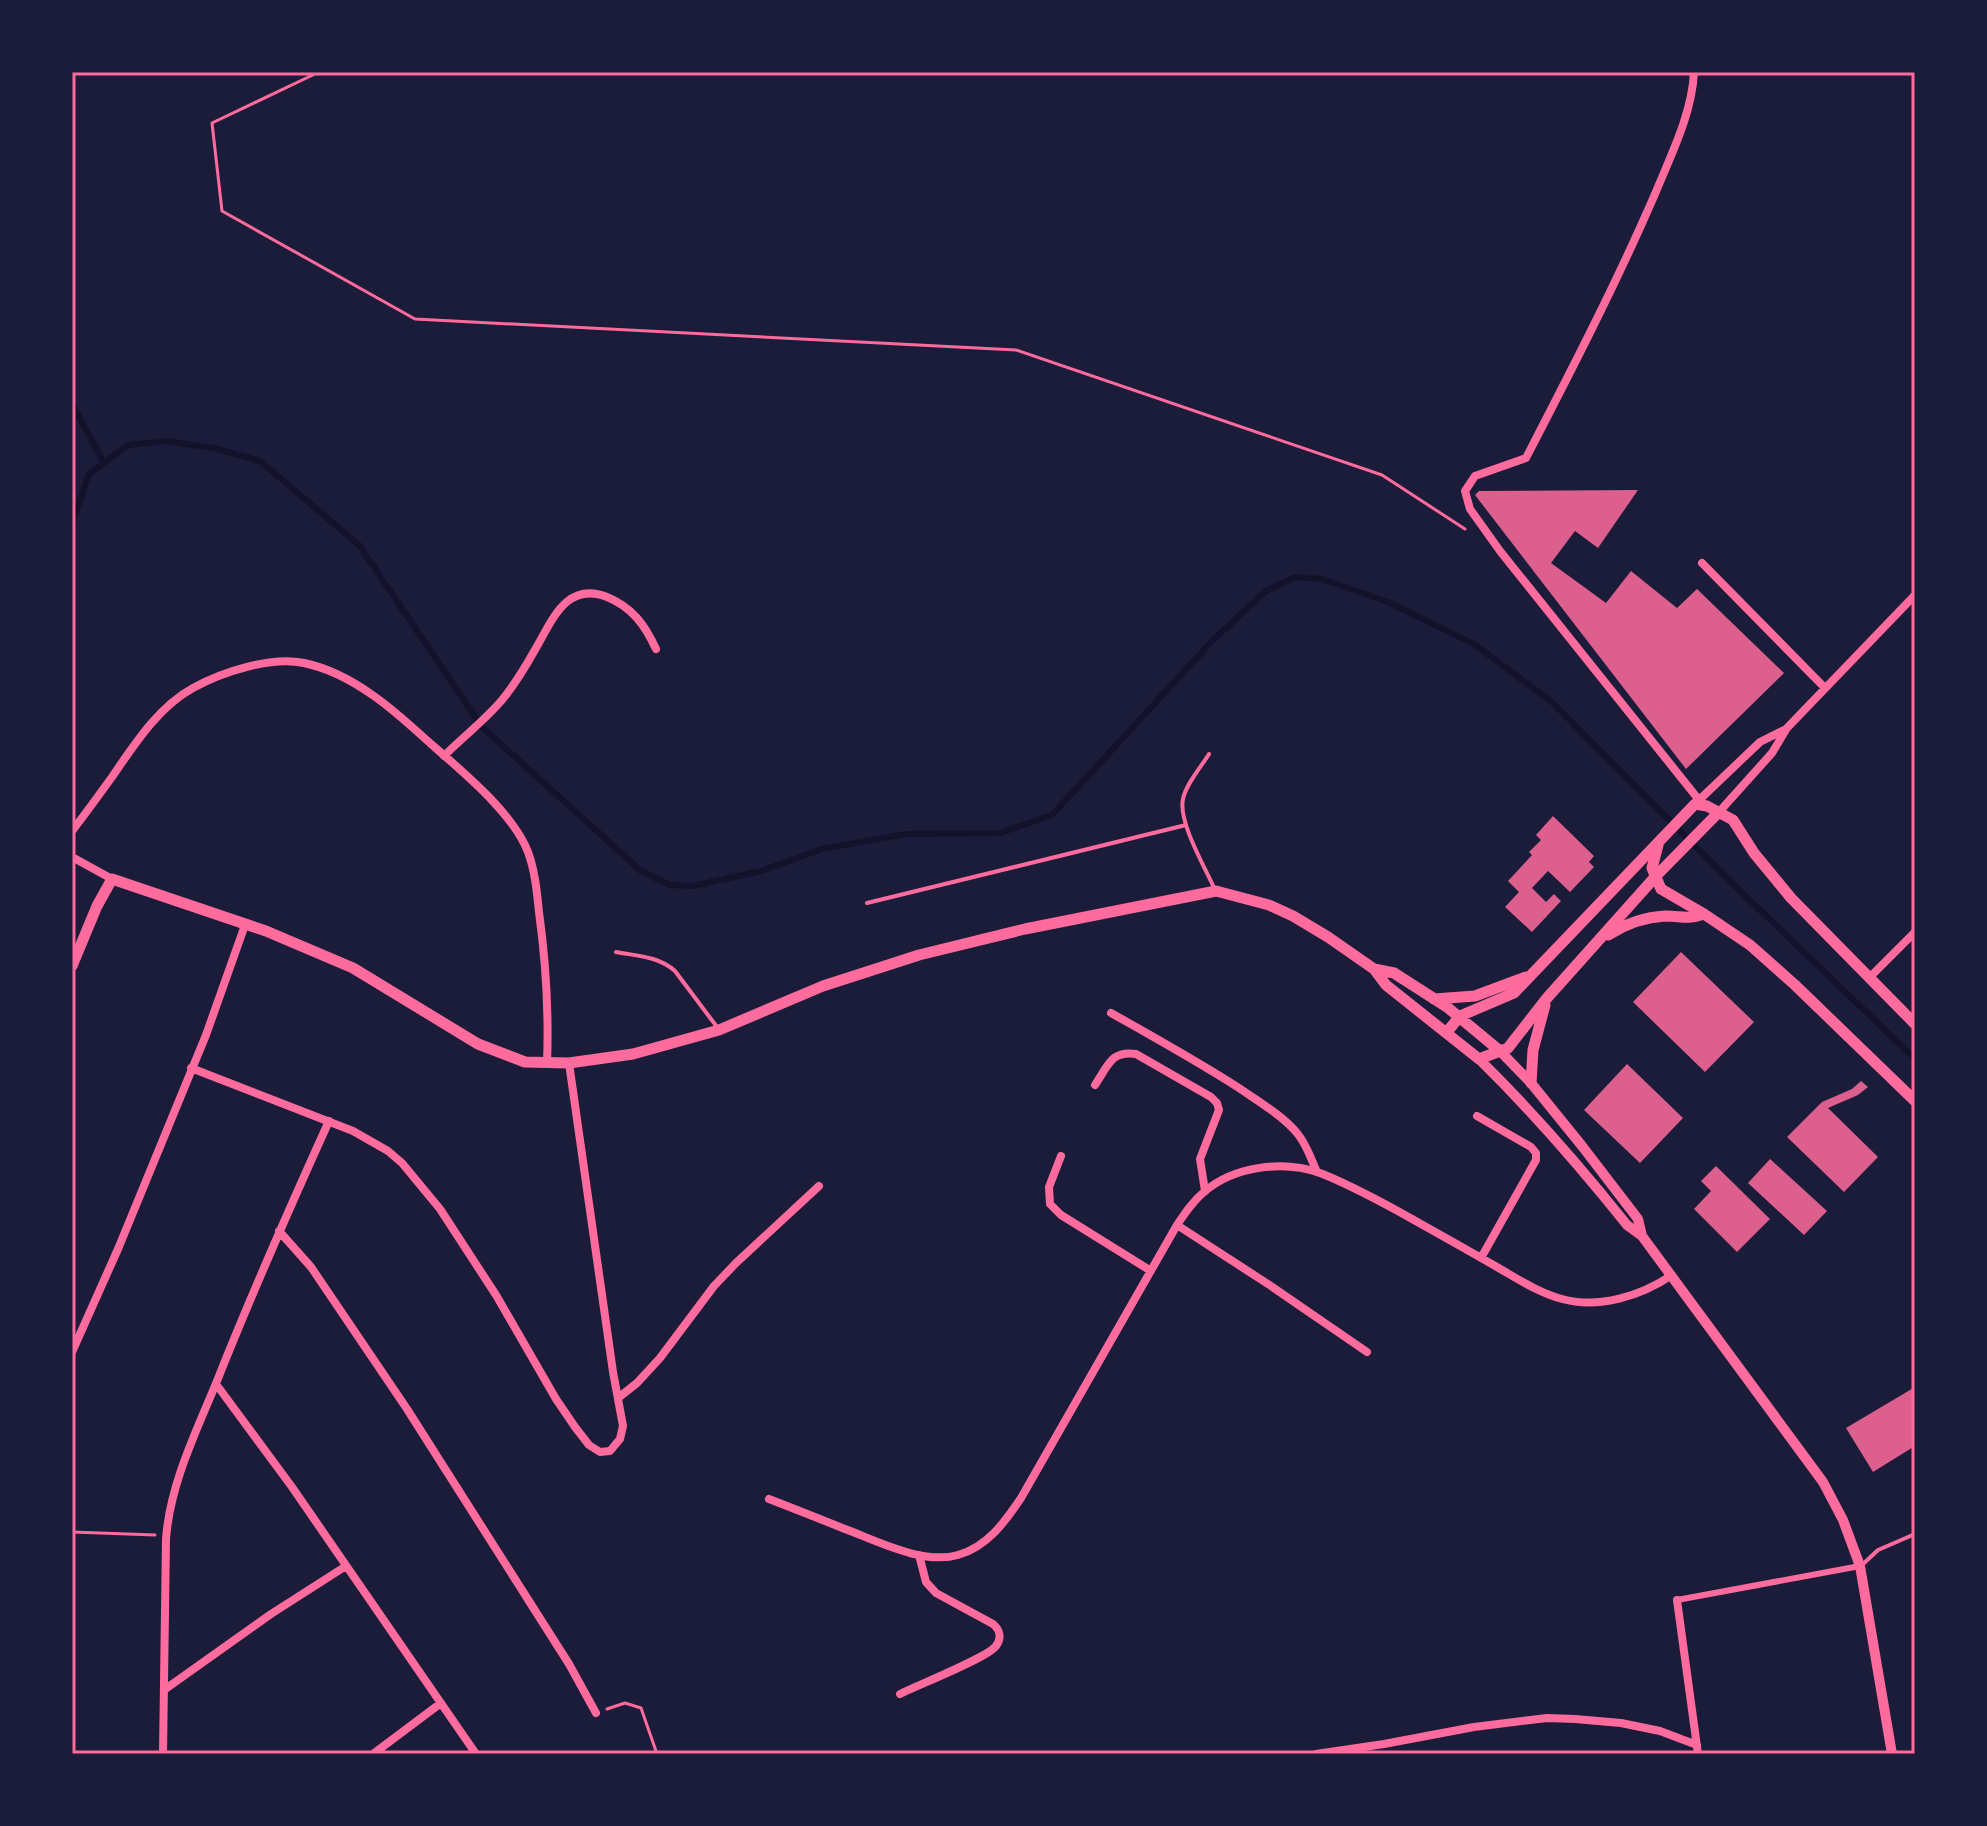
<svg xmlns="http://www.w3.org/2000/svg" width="1987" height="1826" font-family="'Work Sans',sans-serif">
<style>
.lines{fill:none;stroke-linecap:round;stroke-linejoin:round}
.stream{stroke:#12122b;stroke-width:6}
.building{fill:#dd5f8e}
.path{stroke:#ff6b9d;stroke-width:3}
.service{stroke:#ff6b9d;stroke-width:4}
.pedestrian{stroke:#ff6b9d;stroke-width:6}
.minor{stroke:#ff6b9d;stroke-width:8}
.tertiary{stroke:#ff6b9d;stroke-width:10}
.secondary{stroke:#ff6b9d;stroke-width:11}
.neatline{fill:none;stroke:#ff6b9d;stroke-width:3}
</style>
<rect width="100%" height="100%" fill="#1b1b3a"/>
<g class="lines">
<path class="stream" d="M72 404 104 463
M72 525 89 474 128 445 166 441 213 448 260 461 359 545 482 727 641 871 670 885 693 886 761 871 822 849 906 834 1000 833 1052 815 1213 640 1266 591 1295 577 1322 579 1388 602 1474 644 1552 702 1732 883 1915 1059"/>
</g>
<path class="building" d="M1638 490 1598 548 1575 531 1551 563 1606 603 1631 571 1677 608 1697 589 1784 673 1686 769 1475 495 1479 491Z
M1553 816 1594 856 1589 862 1594 867 1570 892 1548 871 1532 888 1546 902 1554 894 1561 901 1532 932 1505 907 1519 892 1508 881 1532 855 1529 852 1541 840 1536 835Z
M1681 952 1754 1022 1705 1072 1633 1002Z
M1627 1064 1683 1118 1640 1163 1584 1110Z
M1861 1081 1868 1087 1858 1095 1828 1108 1878 1157 1844 1192 1787 1137 1822 1102 1852 1089Z
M1770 1159 1827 1211 1804 1235 1748 1183Z
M1716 1166 1770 1219 1737 1252 1694 1209 1711 1191 1701 1181Z
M1915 1387V1446L1873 1472 1846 1428Z"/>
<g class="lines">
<path class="path" d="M319 72 212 123 222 211 415 319 1016 350 1382 475 1465 529
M72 1532 155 1535
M607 1709 625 1703 641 1708 657 1754"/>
<path class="service" d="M1209 754C1201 767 1186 784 1183 799 1178 822 1205 867 1215 890
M867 903 1186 825
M616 952C637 956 658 956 675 971L717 1027
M1862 1565 1878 1550 1915 1534"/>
<path class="pedestrian" d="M1677 1600 1860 1566"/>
<path class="minor" d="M1694 72C1692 114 1671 155 1655 194 1616 284 1571 371 1526 458L1475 476 1465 491 1470 509 1500 551 1699 800
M1702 563 1825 688
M444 756C463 737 485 720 502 700 515 684 526 666 536 648 552 621 566 581 607 597 632 607 645 625 656 649
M1696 803 1760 742 1786 729
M1719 812 1772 753 1787 728 1915 595
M72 831C86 813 99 795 112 777 134 745 158 707 193 688 222 672 271 656 304 663 328 668 351 680 371 694 392 708 412 727 431 744 463 772 513 813 528 852 535 871 537 892 539 912 546 963 549 1012 547 1064
M72 857 112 879
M1869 978 1915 932
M1111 1013C1154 1037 1197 1061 1239 1088 1259 1102 1282 1115 1297 1133 1307 1145 1311 1159 1317 1172
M191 1068 353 1131 388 1151 402 1163 440 1209 496 1295 556 1399 575 1427 589 1445 600 1452 610 1451 620 1439 623 1426 613 1372 569 1063
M1095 1085C1108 1066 1111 1050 1136 1054L1211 1097 1217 1103 1219 1110 1200 1159 1205 1191
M1477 1116 1531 1147 1536 1153V1160L1481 1258
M1061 1156 1049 1187 1050 1204 1061 1215 1151 1271
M1177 1225 1271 1286 1367 1352
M279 1231 311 1267 407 1409 569 1664 596 1713
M72 1352 118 1249 206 1035 245 925
M216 1384 292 1487 476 1754
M618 1398 637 1383 660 1358 714 1286 736 1263 819 1186
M769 1499C795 1509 820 1519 845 1529 877 1541 923 1565 958 1555 987 1547 1005 1522 1021 1498L1177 1225C1185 1213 1193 1201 1204 1192 1234 1166 1283 1160 1320 1173 1346 1183 1372 1197 1396 1210 1430 1229 1464 1248 1497 1267 1518 1279 1539 1293 1562 1299 1599 1309 1641 1296 1672 1275
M1677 1600 1698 1754
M164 1690 271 1614 346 1566
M900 1694C918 1685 987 1658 996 1646 1002 1638 1000 1630 993 1624L936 1593 926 1582 919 1555
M163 1754 166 1539C170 1484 196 1432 217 1381 252 1293 290 1207 329 1121
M373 1754 441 1703
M1316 1754 1384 1744 1474 1727 1547 1718 1575 1719 1621 1723 1660 1731 1697 1745"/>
<path class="tertiary" d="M1500 1051 1531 1083 1582 1146 1638 1219 1642 1236
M1479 1059C1534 1113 1579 1165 1627 1225L1642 1236 1823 1482 1843 1520 1860 1566 1892 1754"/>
<path class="secondary" d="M1658 845 1652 868 1661 889 1704 914 1750 945 1795 985 1915 1101
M1608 935C1624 925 1645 917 1665 916 1682 916 1686 920 1704 914
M72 966 97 906 112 879 266 931 353 968 478 1044 525 1062 569 1063 633 1054 719 1030 823 986 919 955 1025 929 1216 891 1269 905 1293 916 1328 937 1374 969 1386 985 1479 1059 1508 1048 1547 998 1656 876 1719 812
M1374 969 1394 973 1447 1007 1500 1051
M1434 999 1475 996 1526 977
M1447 1032 1460 1016 1514 993 1695 804 1707 806 1733 820 1754 853 1791 898 1915 1024
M1531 1083 1533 1050 1545 1005"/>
</g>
<rect width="1987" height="1826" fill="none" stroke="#1b1b3a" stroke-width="148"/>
<rect x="74" y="74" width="1839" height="1678" class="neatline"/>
</svg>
